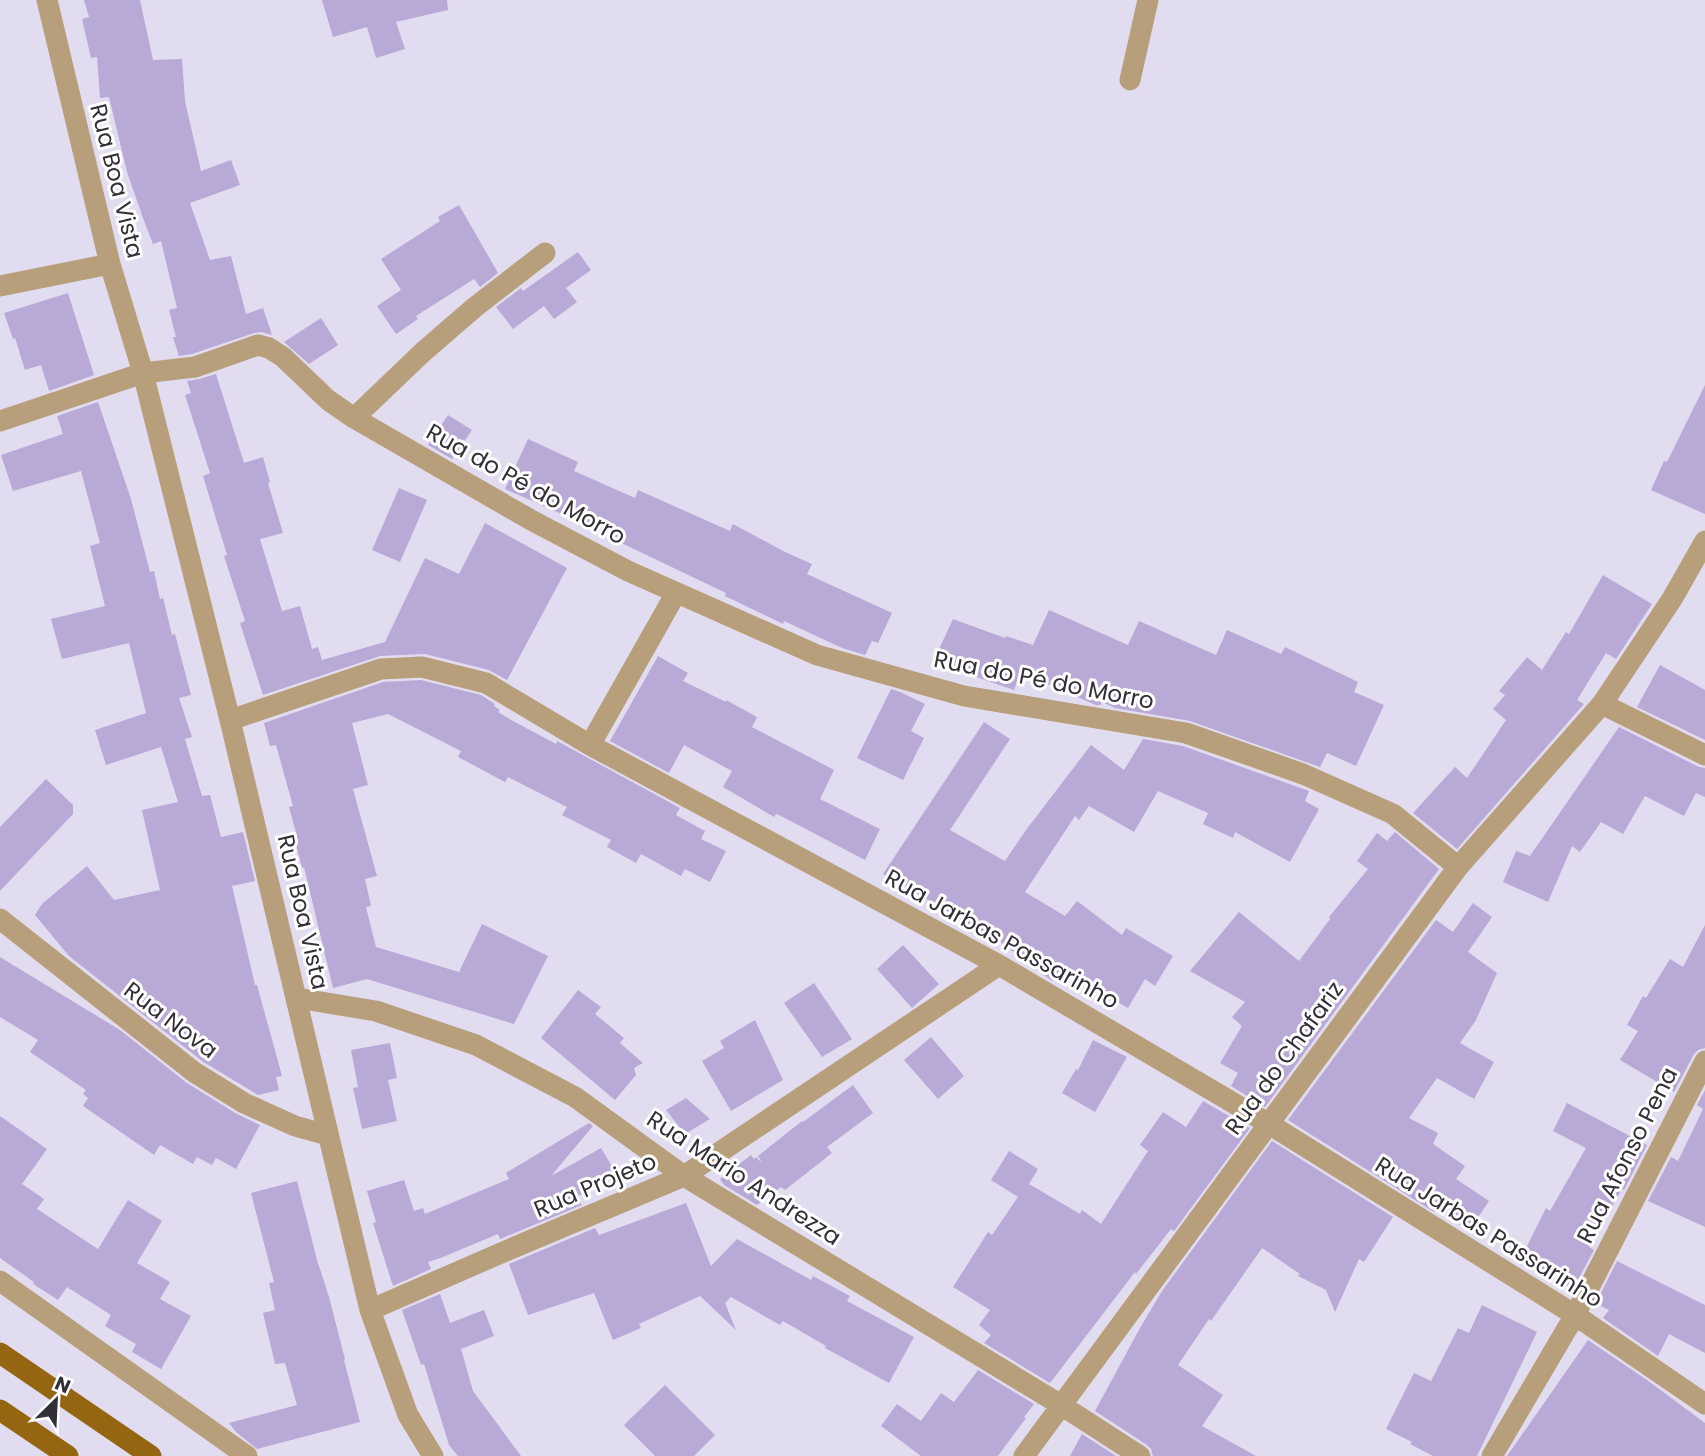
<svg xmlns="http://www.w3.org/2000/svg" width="1705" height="1456" font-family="Poppins,sans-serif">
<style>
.building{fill:#b8a9d7}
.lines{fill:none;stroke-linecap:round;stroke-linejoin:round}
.minor{stroke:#b89f7b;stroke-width:21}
.major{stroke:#946612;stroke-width:21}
.labels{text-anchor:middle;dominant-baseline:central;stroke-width:6;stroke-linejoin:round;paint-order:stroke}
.street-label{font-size:23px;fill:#322f37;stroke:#fff}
</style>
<rect width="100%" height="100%" fill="#e2dcf0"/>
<path class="building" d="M84 0H140L153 60 182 59 185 101 201 171 231 160 240 185 190 203 210 260 231 256 246 314 263 308 272 335 261 332 254 333 192 354 179 356 173 337H176L169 310 177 308 161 241 153 244 143 218 127 172 109 97 100 98 97 57 91 58 82 19 89 17Z
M322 0H447L448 10 396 22 405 49 376 58 367 27 333 37Z
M459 205 498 273 480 287 474 279 416 316 418 319 396 334 377 306 401 290 381 259 440 221 438 217Z
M578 252 591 270 566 288 577 302 554 319 544 306 513 329 496 307 521 288 523 291Z
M68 293 94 375 49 391 41 365 25 370 15 338 13 339 4 313Z
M321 318 338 345 309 364 284 342Z
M216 374 244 463 263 457 270 482 268 483 283 533 260 539 282 611 300 606 312 649 318 647 322 660 385 642 425 558 459 574 485 523 567 568 507 680 489 670 425 654 380 656 263 695 240 623 245 621 224 556 227 555 203 476 210 473 185 395 191 393 187 381 199 379Z
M1705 385V514L1651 490 1664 461 1667 462Z
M98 402 131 499 150 572 154 571 160 599 163 598 172 635 175 634 191 695 179 698 192 737 185 739 202 796 210 795 221 837 243 832 255 881 232 886 255 985H257L282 1076 276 1077 279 1090 258 1095 202 1061 69 956 35 915 42 904 87 866 114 900 160 890 142 810 178 802 161 747 106 765 95 730 146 713 129 643 62 659 51 619 105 606 90 546 100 543 81 471 13 491 1 455 63 434 57 416Z
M448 415 472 430 452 459 428 445Z
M528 439 578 462 574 471 635 498 638 490 730 531 733 524 785 552 812 564 807 574 892 613 878 643 872 641 865 655 842 648 784 621 783 624 725 596 726 593 615 540 616 538 505 489Z
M399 488 427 500 400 562 372 550Z
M1603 575 1652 604 1616 659 1606 653 1577 700 1584 704 1457 849 1413 813 1455 767 1467 778 1506 720 1493 709 1505 695 1499 691 1527 657 1542 670 1566 632 1569 634Z
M1049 610 1128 645 1139 621 1216 655 1227 630 1281 654 1285 647 1358 682 1354 692 1384 705 1356 766 1327 753 1320 767 1190 721 1115 708 1102 702 1100 705H1096L1020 672 1014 690 933 662 953 619 1005 638 1006 636 1033 645Z
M658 656 688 673 683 681 726 702V700L757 717 752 727 834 770 820 799 880 829 865 860 779 815 776 814 774 817 723 787 732 771 684 745 669 773 610 741Z
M1660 665 1705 690V740L1637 707Z
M421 680 481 695 495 704 494 706 500 710 498 712 513 721 556 744 557 741 680 808 676 815 705 831 701 839 726 851 710 882 685 869 681 876 641 854 636 863 607 847 611 840 562 815 567 807 508 777 505 782 458 757 461 751 388 714 352 723 368 785 353 789 377 876 365 879 371 906 366 907 376 947 459 972 482 924 548 956 514 1024 367 979 333 988 304 867 302 868 294 837 297 836 289 807 293 806 276 745 270 746 264 723 383 682Z
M891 689 900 692 925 704 911 731 924 738 903 780 857 758Z
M984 722 1010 739 950 830 1005 861 1026 830 1091 745 1124 770 1143 739 1183 746 1309 791 1305 801 1319 809 1290 862 1235 832 1233 838 1203 824 1208 813 1158 791 1134 832 1089 806 1079 820 1075 816 1025 892 1065 916 1077 901 1122 935 1126 928 1173 956 1155 986 1145 979 1128 1008 1061 968 1052 981 995 938 992 943 962 925 964 921 883 874Z
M1619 727 1699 767 1705 768V797L1696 793 1684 816 1645 796 1623 834 1601 822 1580 852 1572 846 1548 902 1503 882 1516 851 1530 856Z
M46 779 73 805V814L0 891V827Z
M1395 832 1439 869 1265 1107 1231 1086 1238 1073 1220 1063 1242 1026 1232 1017 1245 1002 1190 971 1239 912 1299 961 1330 919 1329 917 1368 869 1357 861 1377 833 1387 841Z
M1473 903 1492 917 1468 952 1497 973 1476 1020 1460 1043 1494 1062 1474 1099 1437 1078 1409 1118 1438 1133 1433 1144 1465 1166 1456 1179 1489 1201 1469 1231 1436 1209 1434 1212 1288 1120 1436 920 1453 932Z
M1705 925V1048L1698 1050 1694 1054 1674 1092 1620 1060 1638 1031 1627 1025 1643 996 1646 998 1670 959 1683 967Z
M903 945 939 984 912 1008 877 969Z
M0 957 120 1030 187 1083 237 1114 260 1125 236 1169 216 1158 212 1165 197 1157 193 1164 160 1145 154 1155 83 1106 88 1098 83 1094 86 1090 30 1052 38 1040 0 1017Z
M814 983 852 1039 822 1057 784 1003Z
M578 990 601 1007 595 1014 624 1038 620 1043 643 1063 634 1068 636 1075 615 1100 541 1038Z
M755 1020 783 1080 731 1111 702 1061 724 1048 720 1041Z
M931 1037 964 1076 938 1099 904 1060Z
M1093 1040 1127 1057 1095 1112 1062 1093 1076 1069 1078 1070Z
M390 1043 397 1078 388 1080 397 1121 362 1129 353 1088 358 1087 351 1050Z
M853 1085 873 1113 827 1147 832 1153 785 1190 781 1187 757 1205 724 1185 720 1179 751 1155 754 1159 756 1157 762 1163 758 1156 802 1121 803 1122Z
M1705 1090V1227L1648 1201 1671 1157 1678 1161 1703 1109 1697 1105Z
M686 1098 710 1119 685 1134 666 1110Z
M1203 1101 1250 1128 1174 1231 1171 1229 1136 1274 1135 1272 1050 1383 984 1343 991 1335 979 1325 990 1310 953 1287 988 1232 992 1235 1018 1197 991 1180 1009 1151 1038 1169 1029 1184 1080 1214 1082 1210 1101 1224 1148 1151 1140 1145 1163 1112 1186 1127Z
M1567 1103 1647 1145 1624 1190 1622 1189 1589 1247 1594 1250 1573 1289 1519 1262 1546 1208 1550 1211 1586 1148 1553 1131Z
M0 1116 47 1149 22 1184 44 1199 37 1209 98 1249 128 1200 162 1221 137 1263 170 1282 160 1299 191 1316 161 1369 132 1352 136 1344 105 1326 111 1315 67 1287 58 1300 33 1284 34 1282 0 1258Z
M589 1123 593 1126 551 1176 601 1148 616 1173 577 1197 582 1205 500 1239 498 1234 443 1257 428 1262 431 1269 393 1286 373 1223 376 1222 367 1191 404 1180 414 1211 423 1208 425 1214 509 1179 506 1173Z
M1272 1141 1393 1217 1364 1262 1359 1259 1335 1312 1326 1290 1298 1276 1300 1274 1262 1248 1211 1321 1209 1319 1178 1365 1223 1395 1202 1426 1256 1456H1153L1151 1449 1147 1445 1095 1411 1140 1328 1162 1291Z
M297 1181 317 1260 329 1297 345 1359 344 1360 360 1422 257 1449 236 1432 229 1423 297 1405 285 1363 275 1364 263 1313 275 1310 269 1283 274 1282 251 1193Z
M686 1203 711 1266 737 1239 811 1280 813 1276 850 1296 847 1301 914 1337 889 1383 825 1348 826 1346 783 1321 780 1325 731 1297 725 1303 736 1330 700 1296 639 1324 641 1328 613 1340 594 1293 528 1315 509 1264 595 1228 599 1235Z
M1617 1261 1705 1305V1353L1669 1334 1658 1356 1603 1318 1609 1310 1601 1306 1602 1304 1597 1301Z
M440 1294 450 1323 484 1310 494 1336 461 1349 473 1391 521 1456H458L449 1445 424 1364 421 1365 402 1310Z
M1482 1305 1537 1332 1477 1456H1433L1410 1444 1412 1442 1386 1429 1414 1373 1431 1381 1458 1328 1469 1333Z
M1588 1340 1647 1380 1705 1423V1456H1507Z
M978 1370 1034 1404 1024 1417 1026 1418 998 1456H921L881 1426 897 1404 921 1421 941 1393 954 1402Z
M665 1385 715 1435 694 1456H655L624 1425Z
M1082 1434 1116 1456H1070Z"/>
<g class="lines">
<path class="minor" d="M47 0 110 264 143 373 230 720 370 1310 408 1415 433 1456
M1130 80 1148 0
M0 286 110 264
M354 418 423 352 475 307 545 253
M0 421 143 373 195 367 258 345 269 348 283 357 328 400 354 418 531 520 628 571 817 655 964 696 1186 733 1303 774 1393 814 1458 867
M1602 704 1705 755
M230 720 381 669 422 667 486 683 590 745 999 965 1269 1124 1575 1315 1705 1404
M590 745 676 593
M0 919 194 1072 244 1103 295 1126 327 1135
M297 998 376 1011 476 1045 575 1097 684 1176 1061 1405 1140 1456
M0 1281 247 1456
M370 1310 515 1247 684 1176 999 965
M1024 1456 1458 867 1602 704 1672 599 1705 541
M1492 1456 1575 1315 1705 1061"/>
<path class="major" d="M0 1353 151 1456
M0 1410 68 1456"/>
</g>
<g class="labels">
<g class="street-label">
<text transform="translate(117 181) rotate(76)">Rua Boa Vista</text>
<text transform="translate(526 484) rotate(29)">Rua do Pé do Morro</text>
<text transform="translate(1044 680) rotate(11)">Rua do Pé do Morro</text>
<text transform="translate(303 912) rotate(77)">Rua Boa Vista</text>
<text transform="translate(1002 939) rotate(29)">Rua Jarbas Passarinho</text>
<text transform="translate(171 1020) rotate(37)">Rua Nova</text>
<text transform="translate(1284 1058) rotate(-54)">Rua do Chafariz</text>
<text transform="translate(1627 1155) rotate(-63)">Rua Afonso Pena</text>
<text transform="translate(744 1178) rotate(33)">Rua Mario Andrezza</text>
<text transform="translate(595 1185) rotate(-23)">Rua Projeto</text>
<text transform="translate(1489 1232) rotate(32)">Rua Jarbas Passarinho</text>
</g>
</g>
<g transform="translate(56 1400) rotate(24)" stroke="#ffffff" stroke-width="5" paint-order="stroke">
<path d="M0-5L12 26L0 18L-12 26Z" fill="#322f37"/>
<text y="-10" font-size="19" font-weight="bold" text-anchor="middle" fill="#322f37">N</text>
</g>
</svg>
